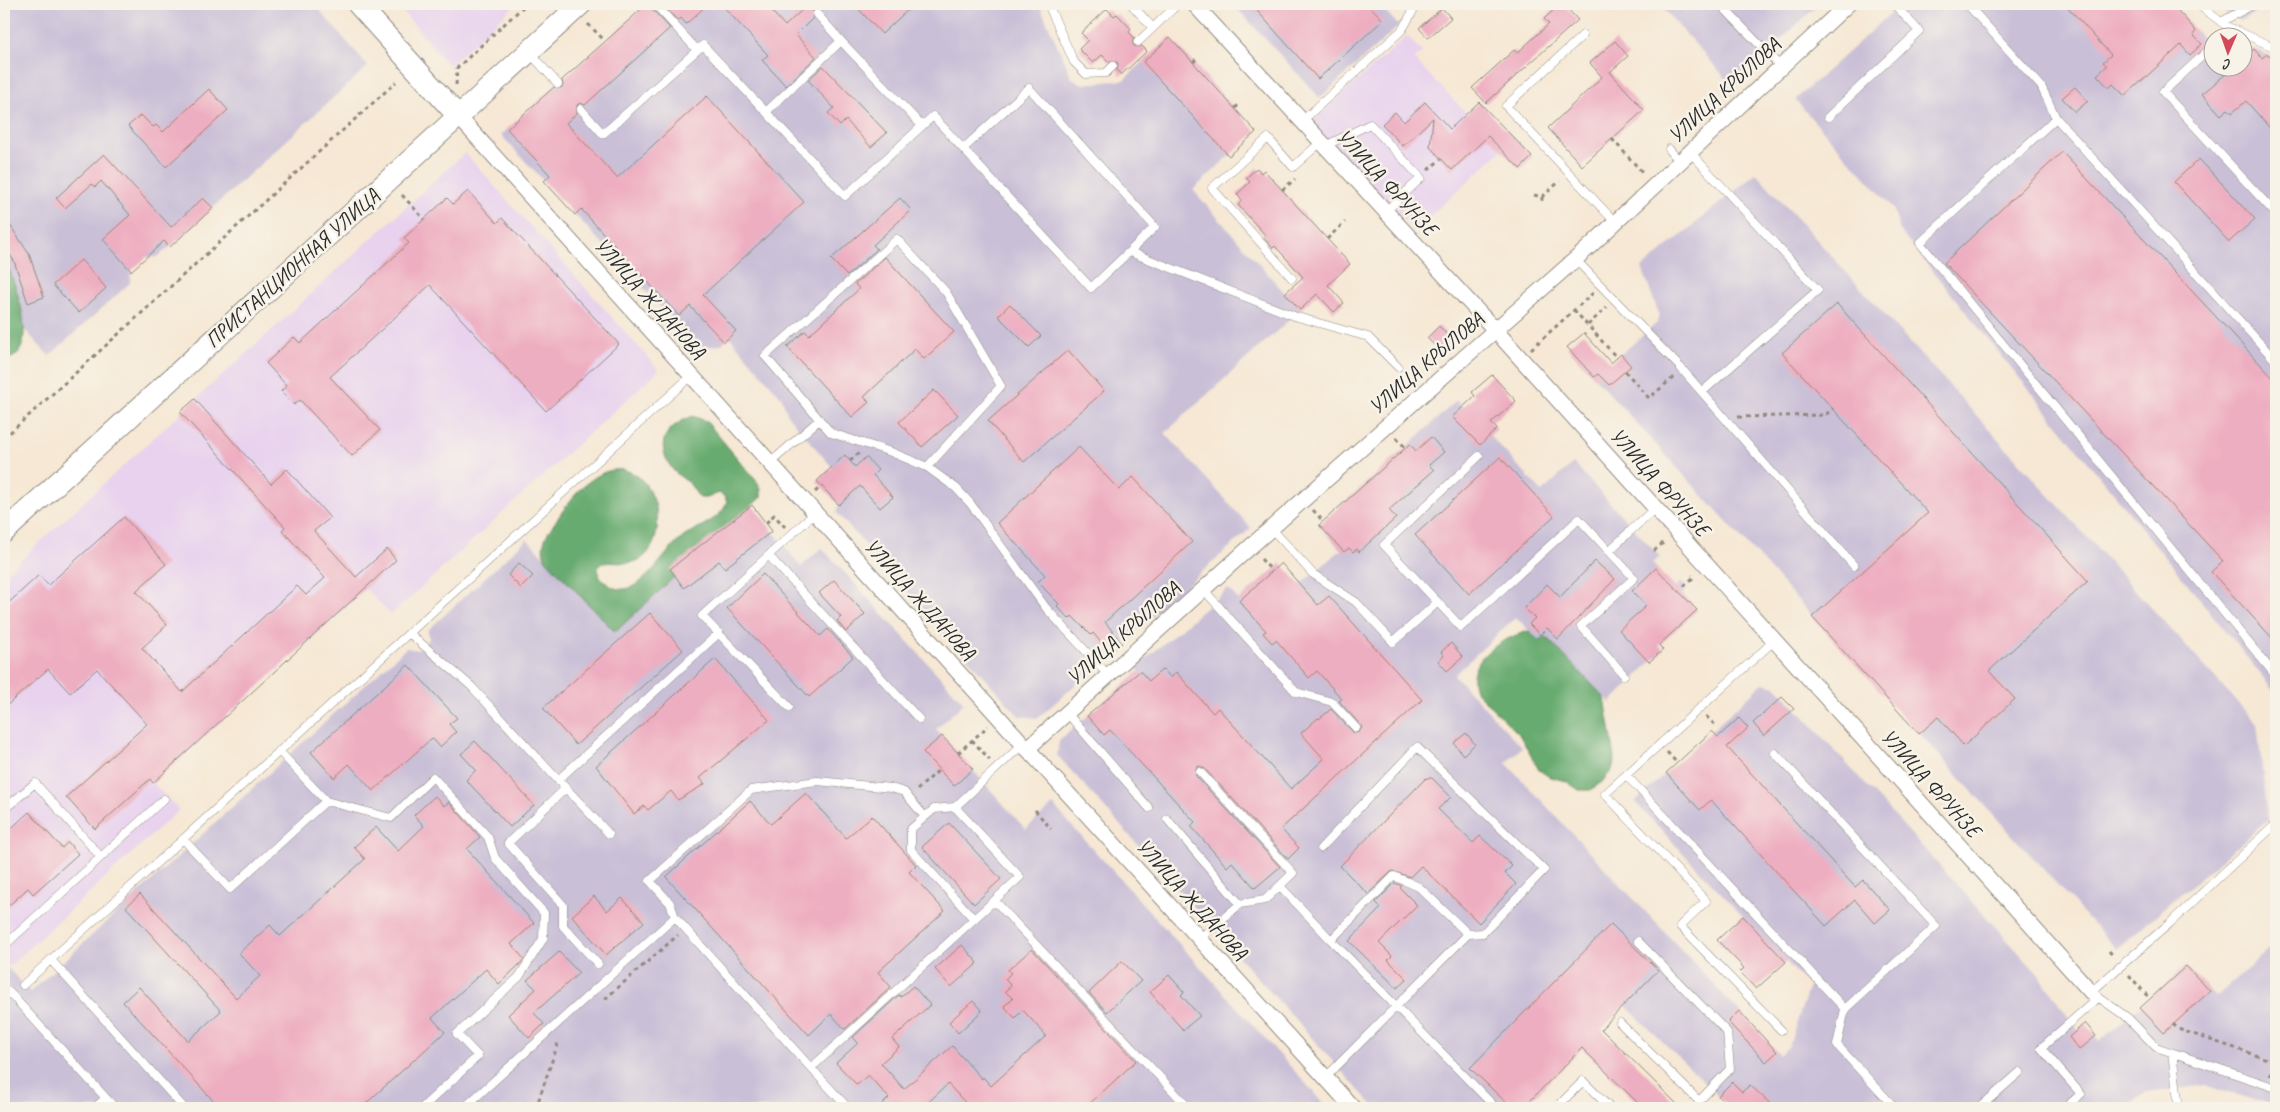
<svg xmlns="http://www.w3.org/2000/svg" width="2280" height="1112" font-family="Caveat,sans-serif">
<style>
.built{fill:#e8d2ee}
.industrial{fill:#c9bfd7}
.forest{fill:#67ab70;stroke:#496b4e}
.building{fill:#eeaec1}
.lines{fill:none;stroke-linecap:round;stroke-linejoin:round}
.service-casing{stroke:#908a80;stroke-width:9}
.minor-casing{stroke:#908a80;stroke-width:17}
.secondary-casing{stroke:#908a80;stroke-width:23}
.path{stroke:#908a80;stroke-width:3;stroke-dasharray:4 4;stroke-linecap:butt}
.service{stroke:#fff;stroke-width:8}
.minor{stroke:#fff;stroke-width:15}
.secondary{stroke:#fff;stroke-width:21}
.labels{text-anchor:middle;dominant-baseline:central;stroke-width:5;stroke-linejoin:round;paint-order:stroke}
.street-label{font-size:21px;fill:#2b2b2b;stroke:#f7f3e8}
</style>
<rect width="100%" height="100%" fill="#f7f3e8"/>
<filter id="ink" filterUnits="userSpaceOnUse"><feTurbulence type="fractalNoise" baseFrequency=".02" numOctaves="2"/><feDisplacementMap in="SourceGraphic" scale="10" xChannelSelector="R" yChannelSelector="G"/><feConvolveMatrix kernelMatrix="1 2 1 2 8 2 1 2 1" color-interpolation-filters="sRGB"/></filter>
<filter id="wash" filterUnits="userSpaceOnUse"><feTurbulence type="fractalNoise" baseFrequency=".0096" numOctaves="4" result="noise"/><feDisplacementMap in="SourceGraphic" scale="20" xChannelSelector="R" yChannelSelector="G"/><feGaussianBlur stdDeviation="1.12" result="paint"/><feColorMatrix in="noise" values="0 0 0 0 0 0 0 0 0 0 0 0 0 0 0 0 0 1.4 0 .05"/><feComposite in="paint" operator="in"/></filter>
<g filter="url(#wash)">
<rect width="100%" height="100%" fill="#f6e8d4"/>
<path class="built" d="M396 4H516L449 66Z
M1407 36 1422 52 1414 59 1502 150 1414 231 1311 122Z
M465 153 659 370 391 615 366 589 153 783 179 810 4 971V575Z"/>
<path class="industrial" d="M4 4H314L368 66 170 247 157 257H146L131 271 130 283 49 356 25 330 4 283Z
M647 4H1039L1072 78 1082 84 1124 80 1143 62 1229 156 1193 190 1300 310 1165 433 1251 528 1038 718 1019 716 836 512 839 505 817 481 832 467 788 416 782 398 730 337 720 345 699 348 501 135Z
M1233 4H1379L1399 26 1320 98Z
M1659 4H1819L1732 85Z
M1901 4H2172L2212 49V68H2242L2243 59 2254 49 2276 59V693L1900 231 1893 208 1795 100Z
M2212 4H2275L2240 21Z
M1756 173 2257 724 2268 820 2116 949 1567 347 1584 333 1611 363 1657 323 1659 314 1642 268Z
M1457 400 1542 492 1573 463 1660 557 1652 563 1656 568 1674 588 1681 582 1687 589 1682 594 1697 610 1659 645 1663 650 1610 703 1546 637 1542 640 1537 639 1516 617 1454 675 1522 747 1506 763 1780 1055 1789 1046 1809 986 1635 802 1763 683 1776 686 2040 976 2071 1021 2078 1029 2085 1023 2099 1042 2186 966 2216 997 2276 943V1107L2207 1085 2145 1093 2127 1108H1731L1625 1005 1523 1108H1375L1057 755 1059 741 1139 671 1136 667 1228 589 1239 600 1281 563 1300 585 1341 550 1319 525 1410 444Z
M752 505 801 567 822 548 964 703 936 729 1021 824 1026 829 1053 805 1328 1108H4V972L8 968 30 992 406 648 418 650 429 639 428 630 527 539 615 632Z"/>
<path class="forest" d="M4 260C15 280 43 356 4 360Z
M693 416 706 421 758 483 761 490V497L615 632 546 560C537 541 552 528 562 512 635 406 685 528 641 559 630 566 615 561 603 563L598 568 599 576C608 585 615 592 629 588 651 580 665 550 685 536 700 525 719 521 727 503L725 497 719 493 707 498H700C695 493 693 487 688 482 683 478 677 475 673 470 653 443 666 426 693 416Z
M1529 631 1537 639 1542 640 1545 636 1605 698 1615 758 1612 770 1602 782 1590 790H1579L1566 781 1550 777 1539 770 1519 734 1476 692C1461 661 1504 637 1529 631Z"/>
<g id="blocks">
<path class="building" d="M647 4 670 28 585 105 580 103 577 105V113L566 123 617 178 707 96 804 202 703 295 736 331 724 342 690 306 679 316 581 209 575 215 544 181 550 175 507 129 554 87 561 88 563 85 562 80Z
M662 4H708L686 24 681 18 678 21Z
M721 4H765L785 26 804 8 809 10 812 9 813 4H827L821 10 816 8 813 10V18L796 35 816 57 786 86 762 60 768 55Z
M854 4H914L882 34Z
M1251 4H1368L1383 20 1318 79Z
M1560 4H1563L1578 20 1486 103 1472 88 1514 50 1517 53 1549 24 1544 19Z
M2065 4H2172L2196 31 2193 35 2202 44 2190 55 2181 45 2125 96 2113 84 2109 88 2097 75 2107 66 2103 62 2111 55Z
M1442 8 1451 18 1428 38 1419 28Z
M1107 9 1114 16 1117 14 1131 29 1129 32 1134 38 1132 43 1134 46H1142L1147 51 1121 75 1117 70 1118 65 1117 62H1109L1102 55 1093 63 1079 49 1088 40 1081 33Z
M1170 37 1256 132 1229 156 1143 62Z
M1615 41 1628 56 1610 72 1644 110 1582 166 1548 128 1602 77 1590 63Z
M2254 49 2262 58 2267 54 2276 59V135L2246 101 2232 113 2228 109 2221 115 2202 94 2233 68H2242V59Z
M823 66 887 133 871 147 846 120 840 126 828 113 834 108 808 80Z
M2075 87 2088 101 2075 112 2062 98Z
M209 89 228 110 166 167 128 126 141 115 153 127 156 125 163 132Z
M1425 102 1450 129 1479 102 1532 157 1520 169 1488 136 1452 170 1430 147 1433 118 1403 146 1382 124 1395 112 1404 122Z
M2062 152 2276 381V642L2211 572 2223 561 1944 263Z
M104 154 171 227 203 198 213 208 170 247 164 241 131 271 103 239 130 215 101 181 95 187 92 184 65 208 56 198Z
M2199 159 2255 219 2229 242 2174 182Z
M1257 168 1261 173 1264 170 1350 264 1328 285 1344 303 1334 312 1317 294 1300 310 1285 293 1303 277 1275 246 1273 248 1264 238 1266 236 1238 205 1242 201 1237 194 1250 182 1246 178Z
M468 191 497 223 502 218 619 344 546 411 430 285 330 377 380 430 352 456 300 400 294 405 281 391 287 386 266 363 294 337 300 343 409 243 404 238 447 198 453 204Z
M900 198 911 210 873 245 877 249 847 276 831 259Z
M4 216 29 254 44 297 28 303 14 261 4 245Z
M885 257 954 332 924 359 915 349 864 397 869 402 852 417 787 347 805 331 809 335 859 289 855 284Z
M81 260 106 288 79 313 53 285Z
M1010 304 1041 336 1029 347 998 316Z
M1837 304 2088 581 1989 671 2015 699 1964 746 1938 717 1919 734 1812 617 1928 513 1782 353Z
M1439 326 1453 341 1441 352 1427 338Z
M1584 333 1611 363 1621 354 1631 366 1609 385 1598 374 1594 377 1567 347Z
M1068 350 1104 391 1024 462 988 421Z
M1492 375 1516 401 1491 423 1497 429 1480 445 1452 417 1475 396 1472 392Z
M934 390 958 415 922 447 899 422Z
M195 399 271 484 287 469 330 518 314 531 356 577 387 549 396 560 153 783 150 779 95 829 66 797 147 724 97 669 70 693 48 669 4 708V607L39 575 48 585 124 517 166 564 136 591 167 625 142 648 182 692 297 586 306 595 325 578 282 530 285 527 180 412Z
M1431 437 1444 452 1429 465 1434 470 1389 510 1396 518 1359 552 1357 549 1353 552 1349 548 1344 552 1319 525 1410 444 1416 451Z
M1079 447 1119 490 1133 477 1192 542 1105 622 1122 643 1110 653 1093 633 1091 635 1072 616 1069 619 1057 606 1059 604 1038 582 1045 575 997 523Z
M845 455 855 467 866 457 878 470 873 475 893 497 880 508 860 486 839 505 817 481Z
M1500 457 1554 516 1469 594 1415 535Z
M752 505 772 531 725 568 719 561 684 588 670 569Z
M1595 561 1615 579 1558 639 1547 628 1540 635 1529 624 1535 618 1524 608 1547 584 1560 597Z
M519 563 533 576 521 588 508 575Z
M1281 563 1318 605 1329 596 1422 700 1281 829 1299 848 1288 859 1204 768 1199 766 1196 768V776L1280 867 1255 888 1232 862 1227 867 1191 826 1195 822 1110 730 1104 735 1087 716 1140 671 1149 681 1163 669 1171 678 1176 672 1213 713 1218 708 1291 789 1324 759 1301 733 1318 718 1319 719 1331 709 1354 733 1359 732 1362 727 1339 701 1342 699 1317 671 1309 678 1276 640 1272 643 1263 633 1266 631 1239 601Z
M1656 568 1697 610 1659 645 1663 650 1649 662 1619 630 1646 606 1632 591Z
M763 574 820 636 828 629 853 657 809 697 727 608Z
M834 580 865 614 846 632 837 621 841 617 819 593Z
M650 613 683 650 576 745 543 708Z
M1451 643 1463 657 1447 671 1438 661 1444 656 1441 652Z
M715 659 769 720 700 778 705 784 678 800 671 791 648 810 644 806 634 814 596 766Z
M408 665 457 718 449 724 456 732 440 747 432 738 373 791 349 764 334 778 311 752Z
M1782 697 1794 709 1764 736 1753 723Z
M1739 718 1748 728 1727 747 1855 887 1863 880 1890 910 1875 923 1855 900 1826 926 1711 800 1700 810 1666 773 1712 731 1718 737Z
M1466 733 1475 744 1463 755 1454 743Z
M942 736 973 769 954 786 923 752Z
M475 741 534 805 510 827 466 780 476 770 461 754Z
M1426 778H1432L1451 797 1438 809 1473 843 1480 836 1512 866 1505 873 1516 884 1479 923 1421 866 1410 877 1392 871 1368 894 1340 866Z
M806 793 846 838 872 816 916 865 909 872 945 911 878 972 891 987 845 1029 831 1014 809 1035 666 877 750 801 771 824Z
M435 796 444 806 449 802 480 837 467 849 534 923 511 944 524 959 521 963 499 984 486 969 432 1018 445 1032 361 1108H220L123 1002 139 987 188 1041 221 1011 126 907 140 894 236 998 260 976 239 953 270 925 280 936 365 859 354 847 376 827 398 851 424 826 414 815Z
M29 812 62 848 68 842 78 854 33 894 28 888 4 910V835Z
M949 823 1001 879 974 904 922 847Z
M1395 883 1402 886 1400 888 1417 905 1379 943 1392 956 1388 960 1407 979 1397 988 1349 941 1381 908 1376 902Z
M594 896 607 911 622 898 644 922 606 955 572 916Z
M1743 916 1786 962 1756 989 1740 972 1744 968 1717 940Z
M1611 924 1658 970 1601 1029 1681 1108H1643L1582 1048 1523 1108H1512L1470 1068Z
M962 945 978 963 951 987 935 969Z
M1032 949 1136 1061 1085 1108H970L948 1084 922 1108H878L889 1098 868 1075 857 1085 836 1063 858 1043 853 1037 899 995 901 997 913 986 930 1005 892 1039 899 1047 881 1063 904 1089 952 1046 982 1079 983 1077 991 1086 1046 1036 1023 1010 1015 1018 1004 1006 1013 999 1005 991 1011 986 1005 979 1011 973 1008 970Z
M559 952 579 973 534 1013 544 1024 529 1038 508 1015 536 989 527 980Z
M1122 961 1141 981 1107 1012 1089 993Z
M2186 966 2210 991 2164 1033 2140 1008Z
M1169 975 1184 992 1181 995 1200 1016 1183 1030 1150 992Z
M973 1001 982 1011 958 1033 949 1022Z
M1739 1011 1777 1052 1766 1062 1728 1022Z
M2085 1023 2096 1036 2079 1050 2069 1037Z
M1732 1082 1742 1092 1750 1085 1775 1108H1731L1718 1096Z"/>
</g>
</g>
<g filter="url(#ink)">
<use href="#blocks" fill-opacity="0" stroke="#908a80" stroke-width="1"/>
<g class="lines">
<defs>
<path id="service" d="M655 4 697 50
M807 4 808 5
M1048 4 1074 62 1086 74 1106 73 1113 66
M1131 4 1153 28
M1720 4 1780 66
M1967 4 2041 86 2056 118 2276 361
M2197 4 2228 27 2276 48
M2221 22 2254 4
M1583 35 1506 106 1615 222
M2224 38 2233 29
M841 41 922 126
M1138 42 1178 4
M2212 47 2163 92 2276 214
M529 52 558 84
M581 109 603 134 703 45 845 196 933 116 1091 288 1155 227 1029 88 964 148
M766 112 841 41 817 14
M1828 117 1919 31 1894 4
M2056 118 1920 243 2276 676
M1302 121 1402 30 1417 4
M1325 146 1370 124 1421 178 1385 212
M1669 149 1680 162
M1690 152 1818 290 1702 392
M1130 252 1294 316 1368 337 1398 367
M1575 259 1680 367 1854 566
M1292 278 1212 188 1268 138 1293 167 1321 142
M1479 456 1384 545 1461 627 1579 519 1609 551 1655 508
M770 463 819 420
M927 467 1001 386 946 292 897 239 765 356 831 433 891 452 927 467 956 488 970 503 1046 608 1108 675
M1271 528 1313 574 1356 602 1393 642 1438 602
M1609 551 1634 578 1581 626 1624 675
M769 556 919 719
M1203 589 1296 692 1332 702 1356 728
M409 633 471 686 558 780 719 633
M1775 640 1605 794 1706 901 1680 926 1781 1030
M789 707 702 616 815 513
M1067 713 1149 808
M1775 753 1936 926 1845 1009
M1200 772 1293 873 1265 900 1240 904
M1626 775 1845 1009 1837 1045 1895 1108
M563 785 609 834
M566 788 508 843 563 905V926L598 964
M326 801 391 818 433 777 488 837 495 858 544 913 543 939 519 977 457 1034 478 1056 422 1108
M4 803 7 807 35 783 101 857 164 799
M955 807 934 809 911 829V850L974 919
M1167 819 1240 904 1199 939
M2276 824 2170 923 2091 992 2128 1018 2156 1047 2276 1088
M183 839 230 889 326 801 279 751
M1321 848 1417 747 1544 870 1483 933 1468 934
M1280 886 1331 940
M995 901 1187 1106 1185 1108
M675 917 670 903 650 881 751 790 817 781 891 788 904 792 925 817
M1638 941 1727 1032 1730 1069 1699 1101
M4 946 101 857
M51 960 184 1108
M23 985 691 376
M4 996 9 992 115 1108
M1620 1023 1699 1101 1700 1108
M2172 1053 2179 1108
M1325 1078 1468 934 1419 887 1394 876 1331 940 1496 1108
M94 1108 106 1098
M464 1108 675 917 811 1068
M848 1108 811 1068 1020 877 955 807 1023 744
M1556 1108 1583 1081 1610 1108
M1979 1108 2020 1072
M2065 1108 2081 1094 2041 1048 2099 997"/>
<path id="minor" d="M1194 4 1496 331 2091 992
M458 116 1023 744 1353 1108
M1027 749 1250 547 1587 249 1848 4"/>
<path id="secondary" d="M358 4 458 116
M4 532 581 4"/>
</defs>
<use href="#service" class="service-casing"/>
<use href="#minor" class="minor-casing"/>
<use href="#secondary" class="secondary-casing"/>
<path class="path" d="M588 24 605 41
M1193 62 1199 57
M456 85 457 68 526 4
M1235 108 1240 104
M1612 139 1644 174
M1428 170 1441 159
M1282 190 1295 179
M402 195 424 219
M1534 195 1542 197V204
M1542 197 1560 181
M1327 239 1345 222
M1574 310 1617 358
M1588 325 1607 307
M1531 349 1593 293
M1625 371 1649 398 1674 377
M1738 417 1825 415 1833 409
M4 438 396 82
M1396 438 1406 448
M850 461 859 453
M815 492 822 486
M1313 510 1323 521
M766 523 774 515 785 527
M1654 551 1663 543 1664 544
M1261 559 1272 571
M4 570 9 576
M1684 586 1694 577 1692 575
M1706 716 1717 727
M972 740 990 760
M1667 752 1677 763
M958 753 988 726
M917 790 939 770
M1035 810 1051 829
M2109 951 2114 957
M2129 975 2150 999
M605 999 678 935
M2173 1024 2178 1029 2276 1062
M2270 1075 2276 1060
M536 1108 559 1040"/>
<use href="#service" class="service"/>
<use href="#minor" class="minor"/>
<use href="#secondary" class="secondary"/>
</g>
</g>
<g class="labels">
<g class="street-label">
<text transform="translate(1724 90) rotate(-43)">УЛИЦА КРЫЛОВА</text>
<text transform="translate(1387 182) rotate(47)">УЛИЦА ФРУНЗЕ</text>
<text transform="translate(292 268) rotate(-42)">ПРИСТАНЦИОННАЯ УЛИЦА</text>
<text transform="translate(650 298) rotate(48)">УЛИЦА ЖДАНОВА</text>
<text transform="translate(1426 363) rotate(-41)">УЛИЦА КРЫЛОВА</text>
<text transform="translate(1660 482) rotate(48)">УЛИЦА ФРУНЗЕ</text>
<text transform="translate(920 599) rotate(48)">УЛИЦА ЖДАНОВА</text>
<text transform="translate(1123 633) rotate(-42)">УЛИЦА КРЫЛОВА</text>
<text transform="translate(1931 783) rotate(48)">УЛИЦА ФРУНЗЕ</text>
<text transform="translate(1192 899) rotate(48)">УЛИЦА ЖДАНОВА</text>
</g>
</g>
<rect width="2280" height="1112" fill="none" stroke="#f7f3e8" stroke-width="20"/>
<g transform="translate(2228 52) rotate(182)"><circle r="24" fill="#f7f3e8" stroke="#a5a39c"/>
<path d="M0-4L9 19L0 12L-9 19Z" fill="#d1495b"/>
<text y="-8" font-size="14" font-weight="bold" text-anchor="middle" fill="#2b2b2b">С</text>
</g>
</svg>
